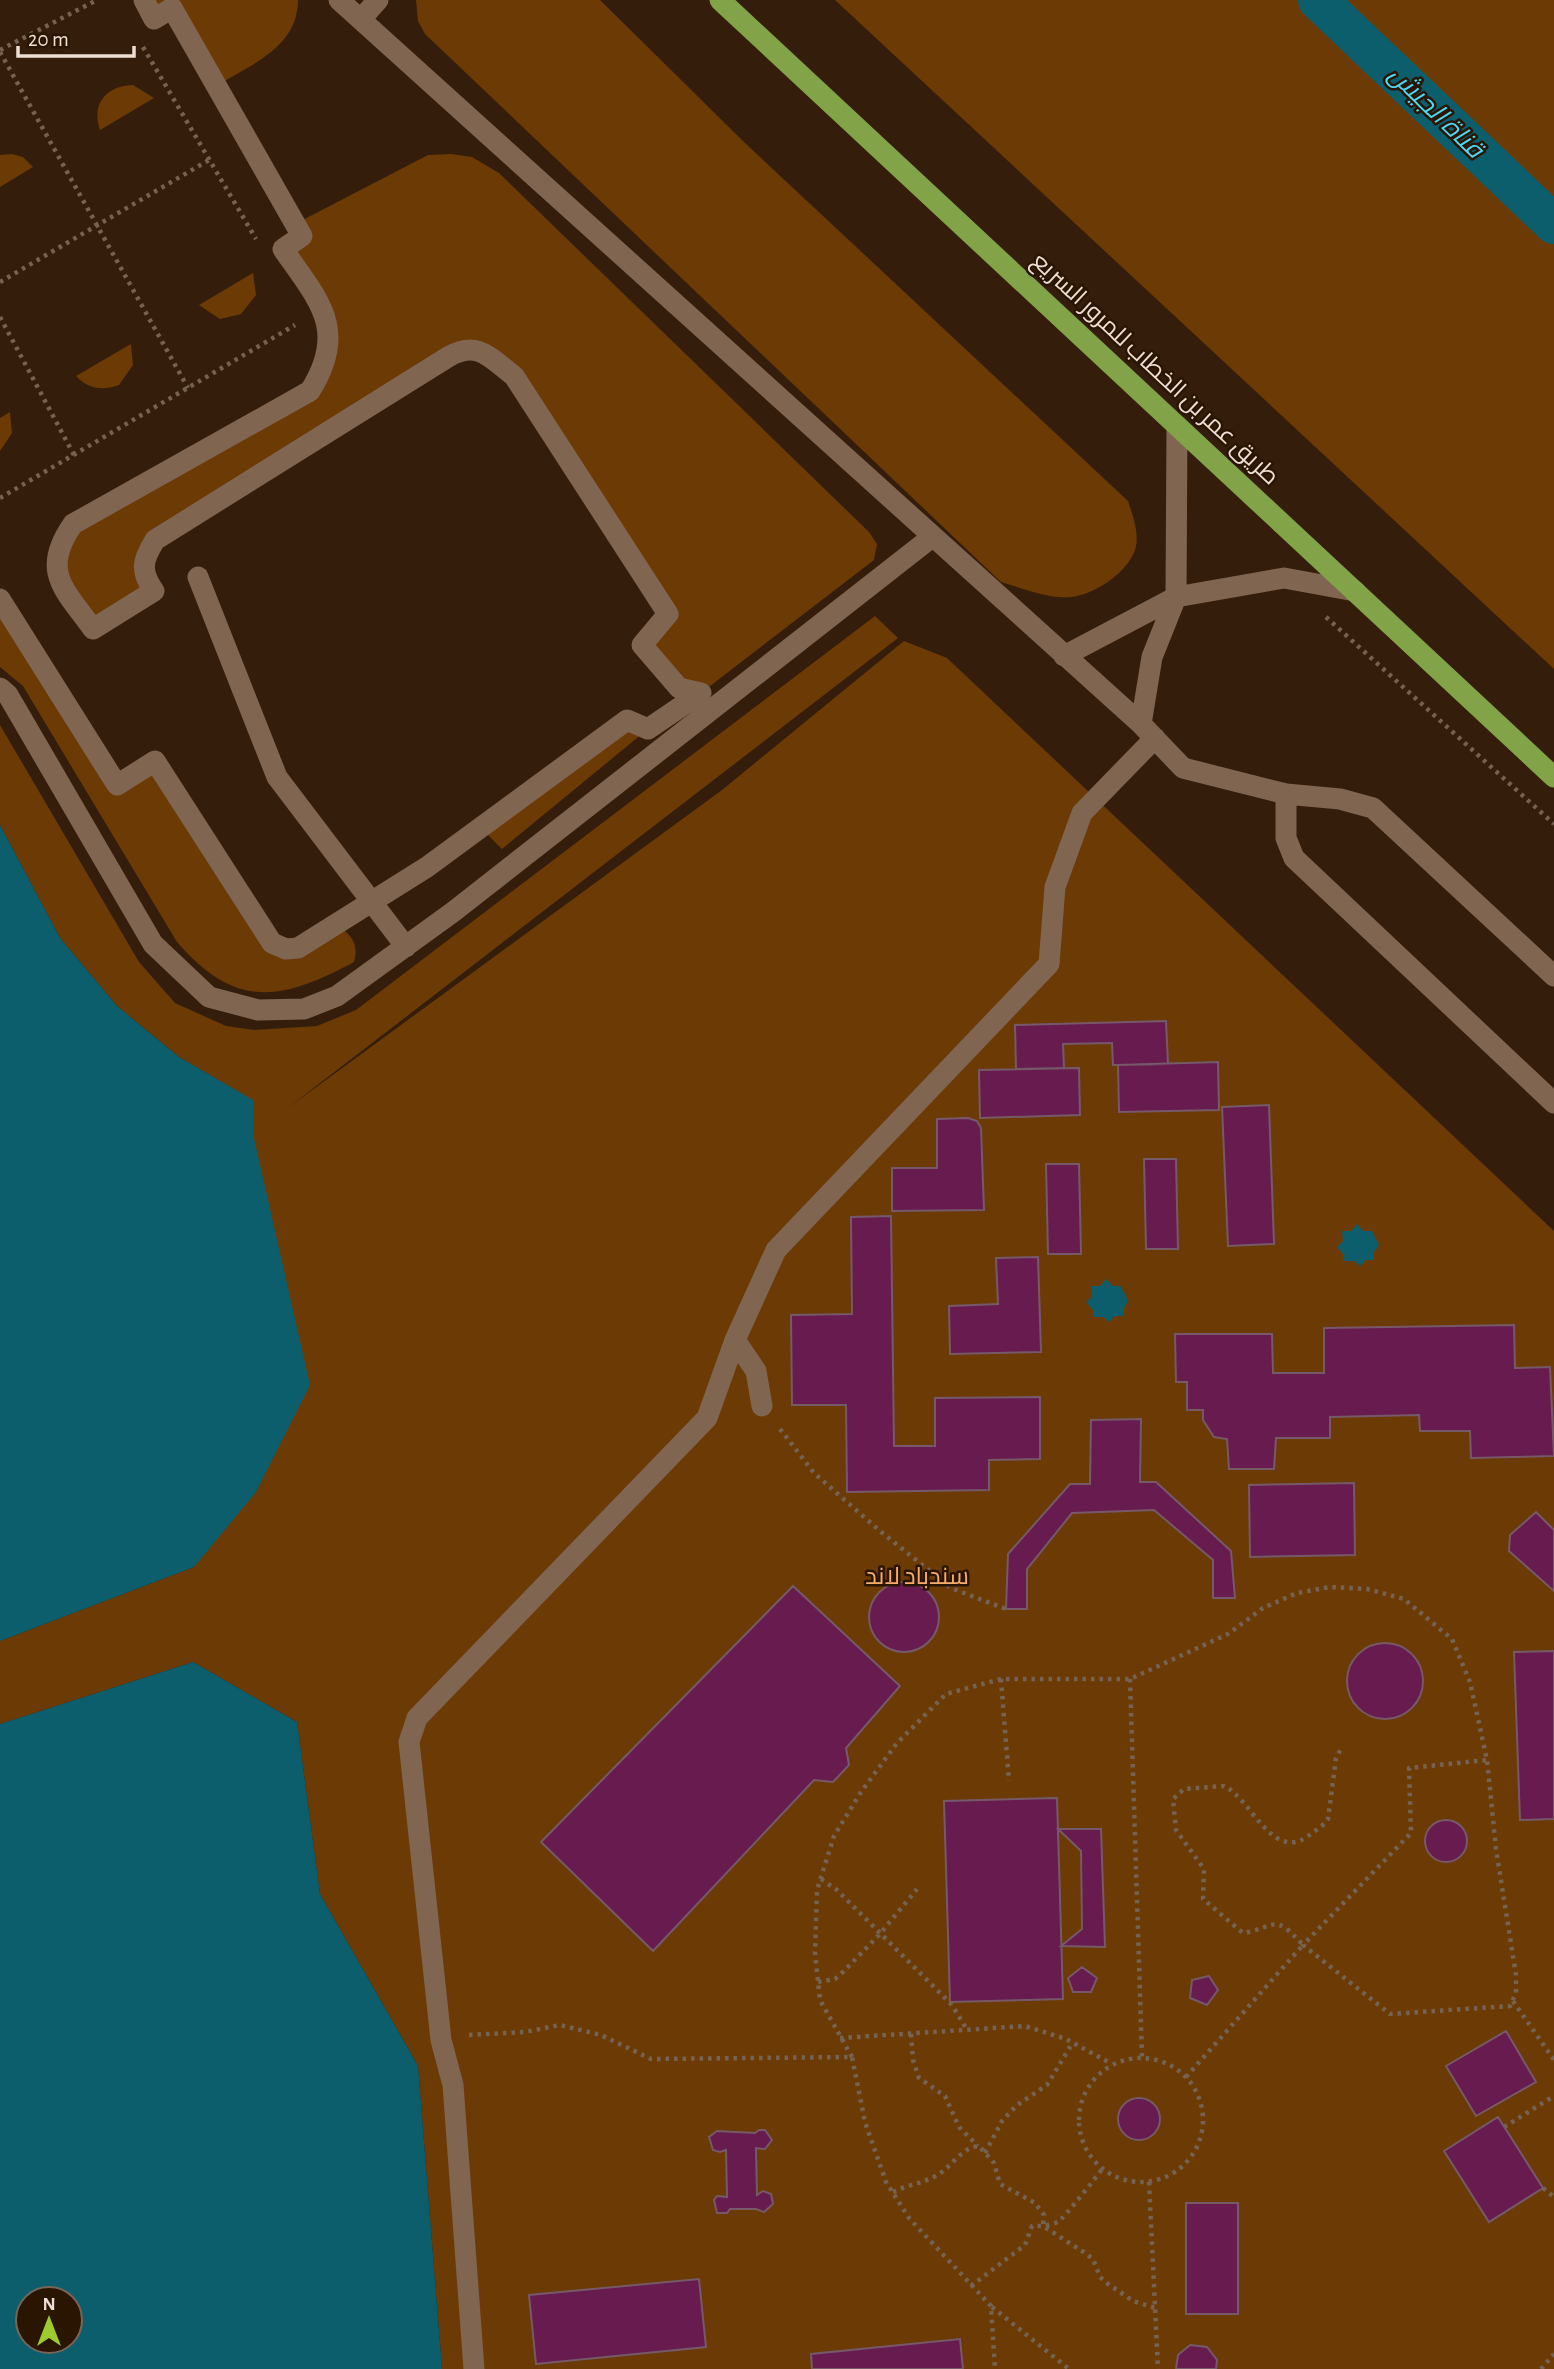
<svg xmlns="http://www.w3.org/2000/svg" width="1554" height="2369" font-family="'Alegreya Sans',Cairo,sans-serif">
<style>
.green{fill:#6c3a05}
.water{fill:#0c5e6d;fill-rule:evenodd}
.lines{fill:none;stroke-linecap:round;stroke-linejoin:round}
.canal{stroke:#0c5e6d;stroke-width:40}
.building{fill:#681b4f;stroke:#765969;stroke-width:2}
.path{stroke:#766252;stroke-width:4.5;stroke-dasharray:3.5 5;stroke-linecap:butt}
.service{stroke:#806551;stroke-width:21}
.pedestrian{stroke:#806551;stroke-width:21}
.motorway{stroke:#82a347;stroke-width:21}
.labels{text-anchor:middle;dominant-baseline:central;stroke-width:5;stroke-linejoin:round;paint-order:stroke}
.street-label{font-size:24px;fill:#eeded3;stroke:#2a1503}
.park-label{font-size:24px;fill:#f9ab6a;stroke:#2a1503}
.water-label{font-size:26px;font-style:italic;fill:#4cd8f4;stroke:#2a1503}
</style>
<rect width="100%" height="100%" fill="#341e0b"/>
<path class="green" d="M144 0H298C298 47 252 64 216 86L172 8 154 19Z
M416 0H600L745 143 1128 501C1133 516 1140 535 1135 550 1127 573 1094 595 1071 597 1048 599 1022 588 1001 582L425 34 418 21Z
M835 0H1554V669Z
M133 85 154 98 100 130C91 104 106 86 133 85Z
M12 154 23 157 33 167 0 187V155Z
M451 154 472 157 499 173 869 532 877 544 874 560 701 693 642 645 668 615 514 376 477 349 155 540 154 591 93 629 62 587 59 544 310 391 329 334 283 249 295 224 428 155Z
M253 273 256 295 241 314 220 319 199 305Z
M131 344 133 365 119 385C102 391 88 389 76 376Z
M10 412 12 433 0 451V418Z
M0 599 117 784 155 761 286 949 336 924C352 935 359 944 354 962 281 1001 236 1010 177 942L23 686 0 667Z
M875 616 898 638 289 1107 722 790 904 641 947 658 1554 1231V2369H442L418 2066 320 1894 297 1722 193 1662 0 1724V1641L194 1567 253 1134 252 1100 179 1057 117 1006 60 938 0 825V725L139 962 175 1003 226 1026 254 1030 317 1026 356 1010Z
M627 720 648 729 502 849 486 833Z"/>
<path class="water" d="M0 825 60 938 117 1006 179 1057 253 1100V1134L310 1385 256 1492 194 1567 0 1641Z
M1357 1224 1363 1231H1372L1379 1245 1374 1252V1260H1366L1360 1266 1354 1261H1343V1254L1337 1247 1343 1241 1342 1231H1351Z
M1106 1279 1113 1286H1121L1128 1301 1124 1308V1316H1115L1109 1322 1103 1317H1093V1310L1086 1302 1092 1297V1286H1100Z
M193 1662 297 1722 320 1894 418 2066 442 2369H0V1724ZM28 2299H70V2341H28Z"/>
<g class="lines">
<path class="canal" d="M1318 0 1554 224"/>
</g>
<path class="building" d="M1166 1021 1168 1064 1113 1065 1112 1043 1063 1044 1064 1068 1016 1069 1015 1025Z
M1218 1062 1219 1110 1119 1112 1118 1065Z
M1079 1068 1080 1115 980 1118 979 1070Z
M1269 1105 1274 1244 1228 1246 1222 1107Z
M968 1118 977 1121 981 1128 984 1210 892 1211V1168H937V1119Z
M1144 1159H1176L1178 1249H1146Z
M1046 1164H1079L1081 1254H1048Z
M891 1216 894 1446H935V1398L1040 1397V1459L989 1460V1490L847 1492 846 1405H792L791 1315 852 1314 851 1217Z
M1038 1257 1041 1352 950 1354 949 1306 998 1304 996 1258Z
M1514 1325 1515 1368 1550 1367 1554 1456 1471 1458 1470 1431H1420L1419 1415 1330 1417V1438H1276L1274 1469H1229L1227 1439 1214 1437 1203 1420V1410H1187V1382H1176L1175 1334H1272L1273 1373H1324V1328Z
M1141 1419 1140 1482H1156L1231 1551 1235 1598H1213V1560L1154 1510 1072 1513 1027 1569V1609H1006L1008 1554 1070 1484H1090L1091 1420Z
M1354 1483 1355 1555 1250 1557 1249 1485Z
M1536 1512 1554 1530V1591L1509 1551 1510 1535Z
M869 1617a35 35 0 1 1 70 0a35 35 0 1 1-70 0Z
M793 1586 900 1686 846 1748 849 1765 833 1782 814 1780 653 1951 541 1842Z
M1347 1681a38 38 0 1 1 76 0a38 38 0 1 1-76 0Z
M1554 1651V1819L1520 1820 1514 1652Z
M1057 1798 1063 1999 950 2002 944 1801Z
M1425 1841a21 21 0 1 1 42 0a21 21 0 1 1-42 0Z
M1058 1829H1101L1105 1947 1061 1946 1082 1929 1081 1851Z
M1082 1967 1097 1978 1091 1992H1073L1068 1978Z
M1209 1976 1218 1990 1207 2005 1190 1998 1192 1980Z
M1506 2031 1536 2082 1476 2116 1446 2066Z
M1118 2119a21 21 0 1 1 42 0a21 21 0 1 1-42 0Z
M1498 2117 1543 2188 1489 2222 1444 2151Z
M759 2130H765L772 2140 765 2149 756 2148 757 2195 763 2191 771 2194 773 2204 764 2212 756 2209H730L727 2213H717L714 2200 717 2196 727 2197 726 2150 720 2152 713 2150 709 2137 717 2131 755 2133Z
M1186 2203H1238V2314H1186Z
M699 2279 706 2347 536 2364 529 2295Z
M960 2339 963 2369H812L811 2354Z
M1190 2345 1207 2347 1217 2360 1216 2369H1176L1178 2355Z"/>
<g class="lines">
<path class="path" d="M143 47 256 239
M0 50 97 0
M0 52 188 388
M0 282 209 160
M0 317 74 455
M0 498 295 325
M1326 617 1554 824
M780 1429 814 1473 880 1531 951 1588 1006 1609
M1001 1679 1009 1781
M1130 1679 1142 2057
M821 1879 837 1890 952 2005 967 2030
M818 1982 835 1979 841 1974 879 1935 917 1889
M1513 2001 1554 2060
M911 2034 913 2060 919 2078 945 2096 959 2127 978 2146
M469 2035 525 2032 560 2025 601 2035 651 2059 852 2057 865 2122 886 2182 909 2218 991 2306 995 2369
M840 2038 1025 2026 1066 2039 1112 2064
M852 2057 820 2000 815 1953 817 1890 834 1836 861 1792 897 1743 946 1694 1001 1679H1130L1228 1634 1263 1608 1297 1593 1330 1587 1367 1589 1404 1599 1452 1639 1470 1682 1487 1760 1488 1769 1496 1849 1516 1975V1993L1510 2006 1390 2014 1303 1945 1411 1833 1409 1768 1487 1760
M1079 2120a62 62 0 1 1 124 0a62 62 0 1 1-124 0Z
M1186 2077 1303 1945C1273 1912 1277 1927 1243 1933L1203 1899 1204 1869 1176 1830 1173 1799 1184 1789 1224 1786C1250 1797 1271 1861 1307 1837 1314 1831 1323 1827 1328 1819L1336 1758 1341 1749
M1504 2127 1554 2096
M985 2153 1002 2121 1017 2105 1047 2085 1073 2042
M1149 2182 1158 2369
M1543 2188 1554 2197
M893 2192C907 2185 925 2183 939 2174 953 2165 961 2148 979 2146L994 2163 1000 2184 1035 2203 1044 2215 1043 2226C1048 2225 1055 2224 1059 2221 1063 2219 1099 2174 1102 2169
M971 2286 1025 2245 1032 2226H1043L1085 2253 1093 2259 1100 2277 1108 2284 1133 2301 1155 2308
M992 2307 1069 2369
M1541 2369 1554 2354"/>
<path class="service" d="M339 0 1141 724 1183 768 1286 794 1340 799 1373 808 1554 976
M361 19 378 0
M198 577 277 777 406 947
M1064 656 1176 597 1284 578 1355 591
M0 688 8 695 153 944 209 997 258 1010 304 1009 337 996 453 912 932 537
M1141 724 1152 657 1176 597 1177 426
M1286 794V838L1294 858 1554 1103
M735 1340 756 1371 762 1406
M474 2369 453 2085 441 2040 409 1742 417 1718 707 1418 735 1340 776 1250 1049 964 1055 887 1082 813 1155 738"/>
<path class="pedestrian" d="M0 599 117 785 155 761 272 943 286 949 298 948 427 867 627 720 648 729 701 693 679 688 642 645 668 614 514 376C489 357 478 340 448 357L155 540C142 561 140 571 154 591L93 629C64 589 40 571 73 524L310 391C349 329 318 300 283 249L302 236 172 8 154 19 144 0"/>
<path class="motorway" d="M720 0 1554 777"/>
</g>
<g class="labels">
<g class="street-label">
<text transform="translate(1155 369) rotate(43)">طريق عمر بن الخطاب للمرور السريع</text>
</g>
<g class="park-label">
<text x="917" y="1577">سندباد لاند</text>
</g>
<g class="water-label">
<text transform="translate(1436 112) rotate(44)">قناة الجيش</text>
</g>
</g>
<g transform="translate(49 2320)"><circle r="33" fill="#2a1503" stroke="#786556" stroke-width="2"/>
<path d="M0-5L12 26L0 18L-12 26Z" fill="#9eca2f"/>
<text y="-10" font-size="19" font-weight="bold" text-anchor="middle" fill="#eeded3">N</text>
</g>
<path d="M18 46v10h116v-10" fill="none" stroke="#eeded3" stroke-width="3.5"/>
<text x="28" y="46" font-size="21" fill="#eeded3" stroke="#2a1503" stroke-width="5" paint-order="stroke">20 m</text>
</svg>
